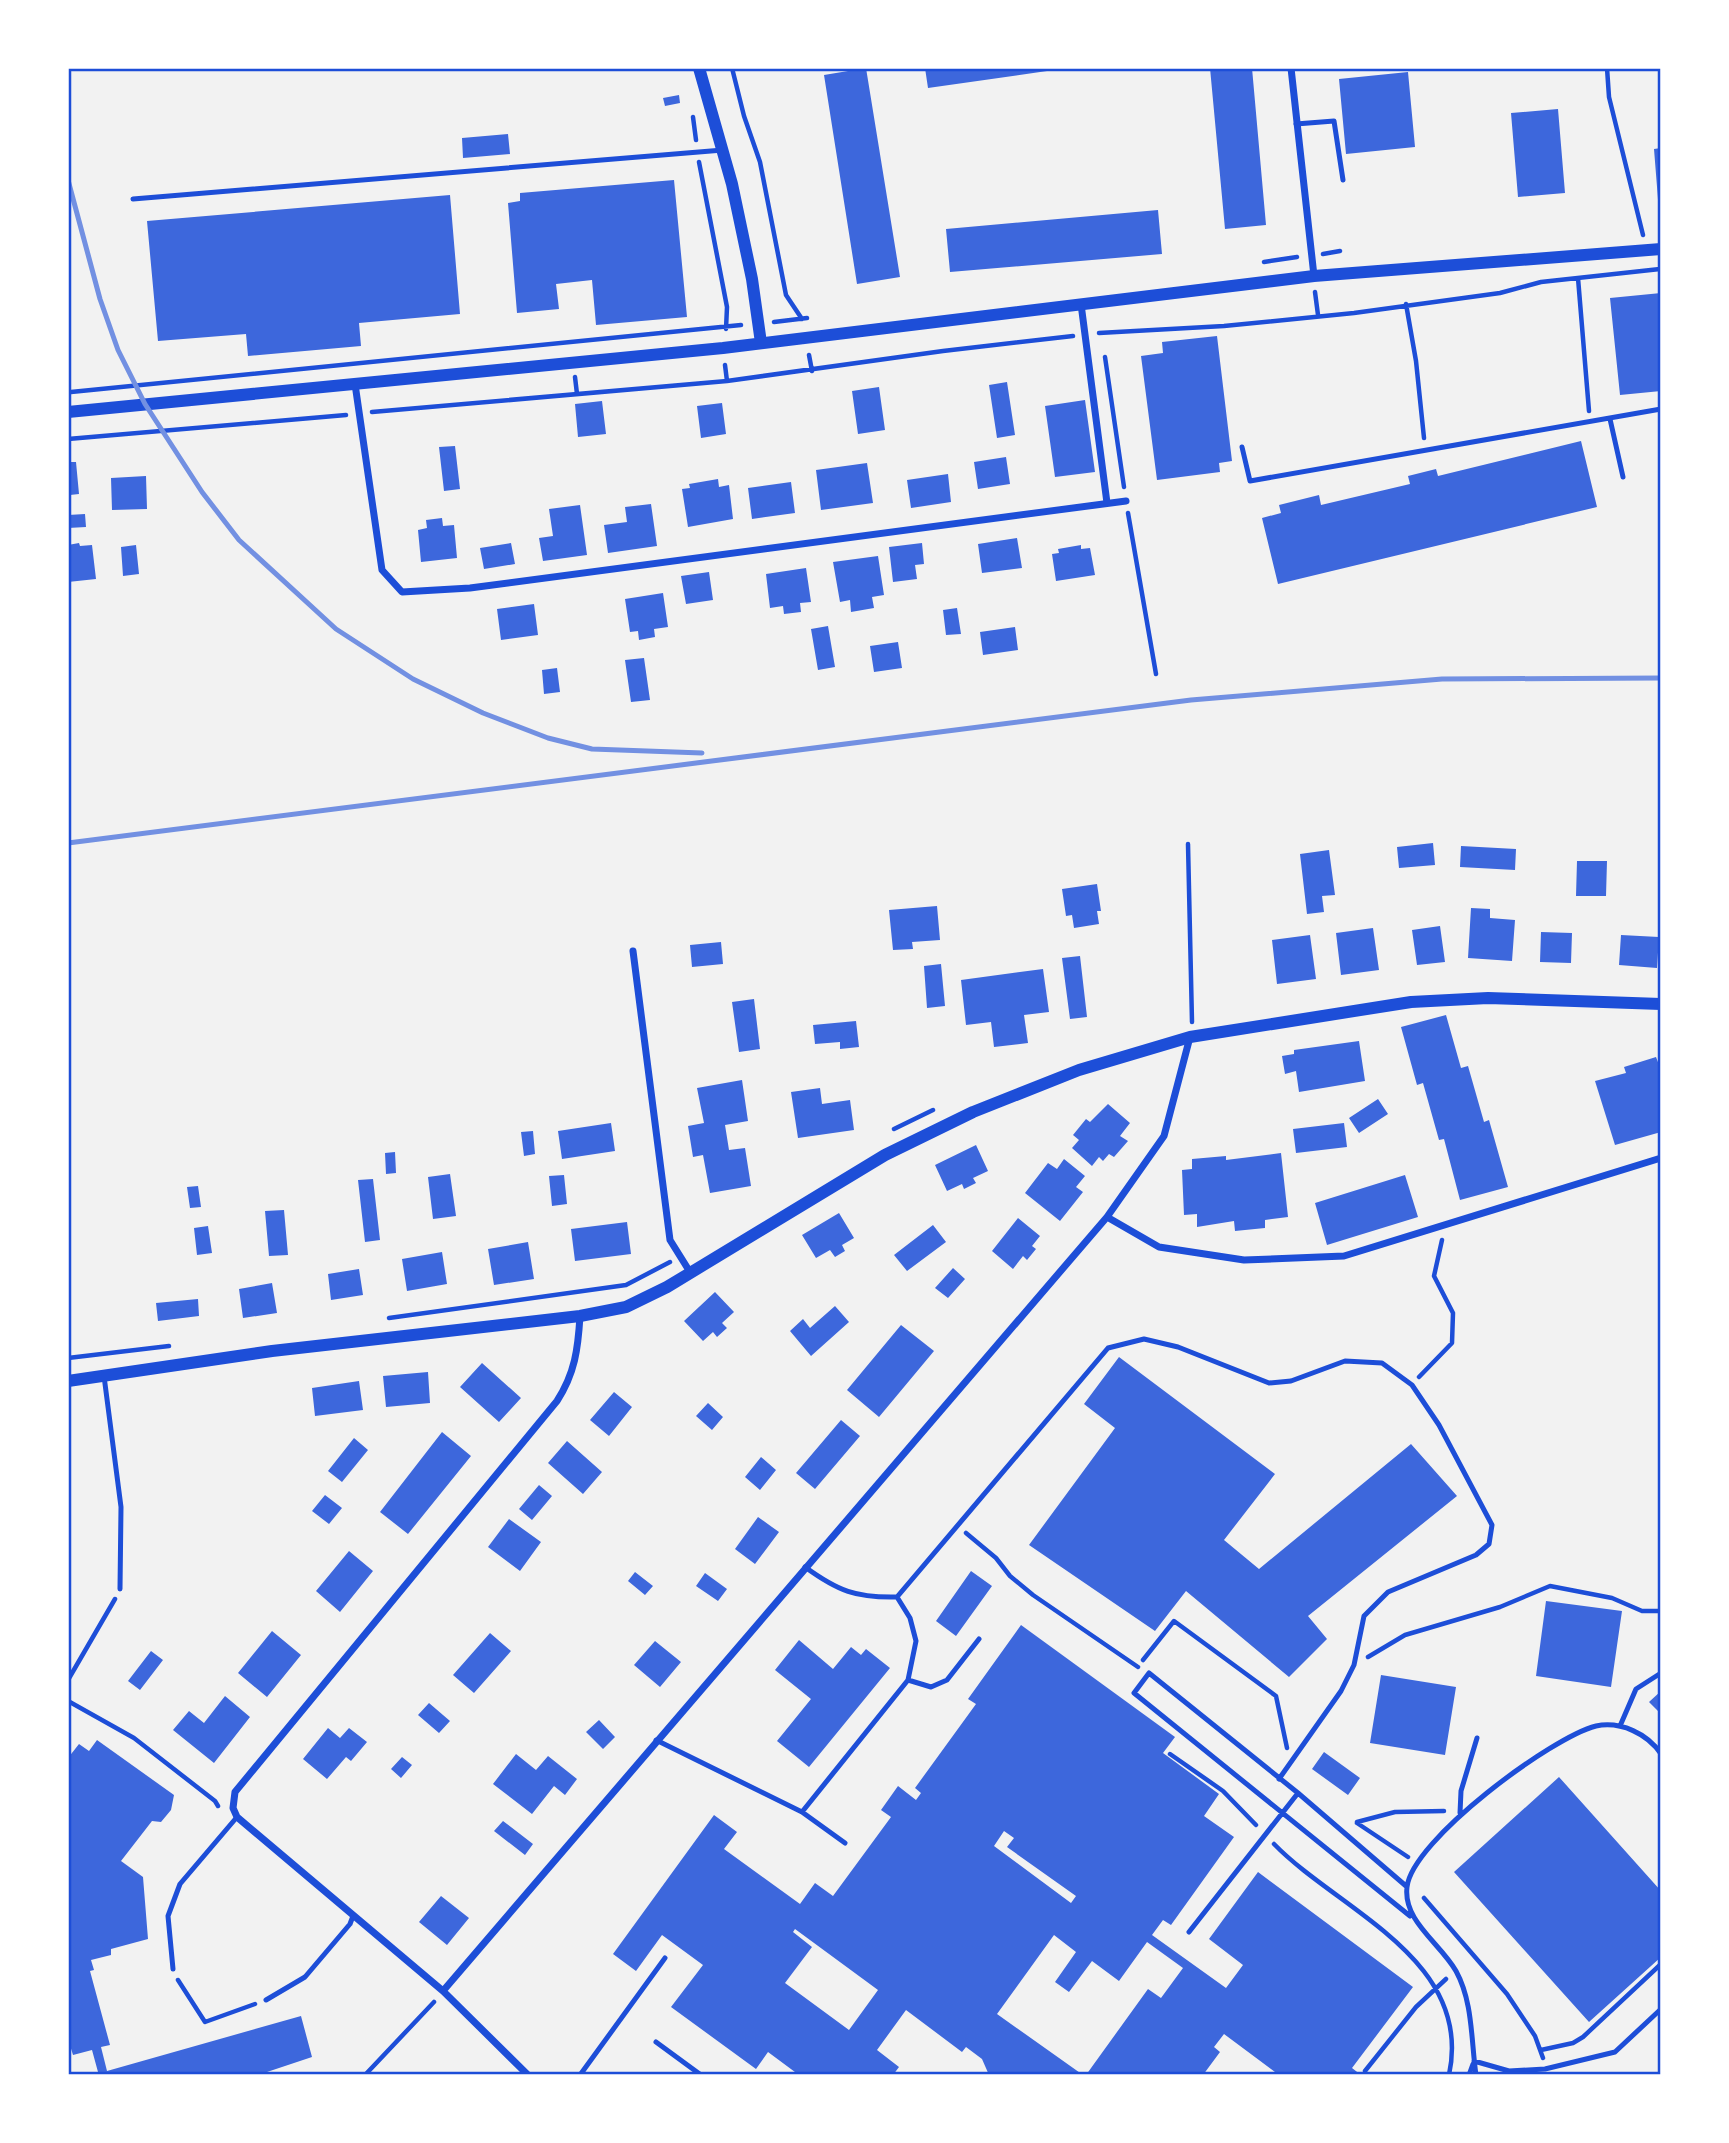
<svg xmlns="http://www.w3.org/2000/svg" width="1729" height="2143" font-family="'Exo 2',sans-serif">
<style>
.building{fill:#3d67dc;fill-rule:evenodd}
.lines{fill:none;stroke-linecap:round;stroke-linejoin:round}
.path{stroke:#1d4ed8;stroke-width:4.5}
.service{stroke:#1d4ed8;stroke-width:5}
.minor{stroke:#1d4ed8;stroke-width:7}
.tertiary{stroke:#1d4ed8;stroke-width:12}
.rail{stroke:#7290e2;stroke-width:5}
.neatline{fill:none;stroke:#1d4ed8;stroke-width:2.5}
</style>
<rect width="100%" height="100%" fill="#f2f2f2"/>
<path class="building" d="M866 68 900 277 857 284 824 75Z
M925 68H1053L1054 70 928 88Z
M1210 68H1252L1266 225 1225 229Z
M1408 72 1415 147 1346 154 1339 79Z
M679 95 680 103 665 106 663 98Z
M1558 109 1565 193 1518 197 1511 113Z
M508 134 510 154 463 158 462 138Z
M1661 148V212H1659L1654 149Z
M674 180 687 317 596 325 592 280 556 284 559 309 517 313 508 203 520 201V193Z
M450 195 460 314 359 323 361 346 248 356 246 334 158 341 147 221Z
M1158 210 1162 254 950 272 946 229Z
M1661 293V391L1620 395 1610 298Z
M1217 336 1232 461 1219 463 1220 472 1157 480 1141 356 1163 353 1162 342Z
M1007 382 1015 435 997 438 989 385Z
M879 387 885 430 858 434 852 391Z
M1085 400 1095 472 1055 477 1045 406Z
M602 401 606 434 578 437 575 404Z
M722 403 726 434 701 438 697 406Z
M1581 441 1597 507 1278 584 1262 518 1281 513 1279 505 1319 495 1321 505 1410 484 1408 476 1436 469 1438 476Z
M455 446 460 489 444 491 439 447Z
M1006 457 1010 484 978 489 974 462Z
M68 462H76L79 494 70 495 68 499Z
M867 463 873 503 821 510 816 470Z
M948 474 951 502 911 508 907 480Z
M146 476 147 509 112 510 111 478Z
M718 479 719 487 729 485 733 519 688 527 682 489 690 488 689 484Z
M791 482 795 513 752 519 748 488Z
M651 504 657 546 608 553 604 525 627 522 625 507Z
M580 505 587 555 543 561 539 538 553 536 549 509Z
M85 514 86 527 68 528V515Z
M442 518 443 526 454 525 457 558 421 562 418 530 427 528 426 520Z
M1017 538 1022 568 982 573 978 544Z
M79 543 80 546 92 545 96 579 68 582V545Z
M511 543 515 564 484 569 480 548Z
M922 543 924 564 915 565 917 579 893 582 889 547Z
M136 545 139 574 123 576 121 547Z
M1081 545V549L1090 548 1095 575 1056 581 1052 554 1059 553 1058 549Z
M878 556 884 595 872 597 874 608 851 612 850 600 840 602 833 562Z
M806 568 811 602 800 603 801 612 784 614 783 606 770 608 766 574Z
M709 572 713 600 686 604 681 576Z
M663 593 668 627 654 629 655 637 639 640 638 631 630 632 625 599Z
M534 604 538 635 501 640 497 609Z
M957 608 961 634 946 635 943 610Z
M828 626 835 667 818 670 811 629Z
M1015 627 1018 650 983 655 980 632Z
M898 642 902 668 874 672 870 646Z
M644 658 650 700 631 702 625 660Z
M557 668 560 692 544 694 542 670Z
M1433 843 1435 865 1399 868 1397 847Z
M1461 846 1516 849 1515 870 1460 867Z
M1329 850 1335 895 1322 896 1324 912 1307 914 1300 854Z
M1577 861H1607L1606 896H1576Z
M1097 884 1101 911H1097L1099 924 1074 928 1072 915 1066 916 1062 889Z
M937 906 940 940 912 942 913 949 893 950 889 910Z
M1471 908 1490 909V918L1515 920 1512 961 1468 958Z
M1440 926 1445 962 1417 965 1412 930Z
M1373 928 1379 970 1341 975 1336 933Z
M1541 932 1572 933 1571 963 1540 962Z
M1310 935 1316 979 1277 984 1272 940Z
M1621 935 1659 937 1657 968 1619 965Z
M721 942 723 964 692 967 690 945Z
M1080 956 1087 1017 1070 1019 1062 958Z
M941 964 945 1006 927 1008 924 966Z
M1043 969 1049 1012 1024 1015 1028 1043 994 1047 991 1022 966 1025 961 980Z
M754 999 760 1049 739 1052 732 1002Z
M1446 1015 1461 1068 1468 1066 1484 1122 1489 1120 1508 1187 1460 1200 1444 1139 1439 1140 1423 1083 1417 1085 1401 1027Z
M856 1021 859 1047 840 1049V1042L815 1044 813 1025Z
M1359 1041 1365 1081 1299 1092 1296 1071 1285 1074 1282 1056 1294 1054V1050Z
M1656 1057 1661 1070V1132L1615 1145 1595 1081 1626 1073 1624 1067Z
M742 1080 748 1121 725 1125 729 1150 745 1148 751 1186 710 1193 703 1155 693 1157 688 1126 704 1123 697 1088Z
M820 1088 822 1104 850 1100 854 1130 798 1138 791 1092Z
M1378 1099 1388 1114 1359 1133 1349 1118Z
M1108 1104 1130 1123 1120 1136 1128 1141 1114 1157 1109 1154 1103 1161 1099 1157 1092 1166 1072 1148 1079 1140 1073 1135 1086 1119 1090 1122Z
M611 1123 615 1151 562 1159 558 1131Z
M1344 1123 1347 1147 1296 1153 1293 1129Z
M533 1131 535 1154 524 1156 521 1132Z
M976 1145 988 1171 973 1178 976 1183 964 1189 962 1184 947 1191 935 1165Z
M395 1152 396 1173 386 1174 385 1153Z
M1281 1153 1288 1217 1265 1220V1228L1235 1231 1234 1221 1197 1227V1214L1184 1215 1182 1170 1192 1169V1159L1226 1156V1160Z
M1064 1159 1085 1176 1076 1187 1083 1192 1060 1221 1025 1193 1048 1163 1057 1169Z
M450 1174 456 1216 433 1219 428 1177Z
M564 1175 567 1204 552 1206 549 1176Z
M1405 1175 1418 1217 1327 1245 1315 1203Z
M373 1179 380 1240 365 1242 358 1180Z
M198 1186 201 1207 190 1208 187 1187Z
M284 1210 288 1255 269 1256 265 1211Z
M839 1213 854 1238 842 1245 845 1251 835 1257 830 1250 816 1258 802 1235Z
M1018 1218 1040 1236 1032 1246 1036 1249 1027 1260 1023 1256 1013 1269 992 1251Z
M627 1222 631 1254 575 1261 571 1229Z
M933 1225 946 1242 907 1271 894 1255Z
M208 1226 212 1253 197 1255 194 1228Z
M528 1242 534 1279 494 1285 488 1249Z
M442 1252 447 1284 407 1291 402 1259Z
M953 1268 965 1279 948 1298 935 1288Z
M359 1269 363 1295 331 1300 328 1274Z
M272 1283 277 1313 243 1318 239 1289Z
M715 1292 734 1312 722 1323 727 1328 717 1337 713 1332 703 1341 684 1321Z
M198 1299 199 1316 158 1321 156 1303Z
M835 1306 849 1322 811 1356 790 1331 803 1319 810 1328Z
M901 1325 934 1351 879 1417 847 1390Z
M1119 1357 1275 1474 1224 1540 1259 1569 1411 1444 1457 1496 1308 1616 1327 1639 1289 1677 1186 1591 1155 1631 1029 1545 1115 1428 1084 1404Z
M482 1363 521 1398 499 1422 460 1387Z
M428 1372 430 1403 386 1407 383 1376Z
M359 1381 363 1410 315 1416 312 1388Z
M614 1392 632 1407 609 1436 590 1420Z
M708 1403 723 1417 712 1430 696 1416Z
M841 1420 860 1436 815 1489 796 1473Z
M442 1432 471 1456 408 1534 380 1512Z
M354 1438 368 1450 342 1482 328 1471Z
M567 1441 602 1472 583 1494 548 1463Z
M761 1457 776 1470 760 1490 745 1477Z
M539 1485 552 1496 532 1520 519 1509Z
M325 1495 342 1508 329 1524 312 1511Z
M758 1517 779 1532 755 1564 735 1549Z
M509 1519 541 1542 520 1571 488 1547Z
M349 1551 373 1571 340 1612 316 1591Z
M971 1571 992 1586 956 1636 936 1621Z
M635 1572 653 1586 645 1595 628 1581Z
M705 1573 727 1589 718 1601 696 1586Z
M1546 1601 1622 1611 1611 1687 1536 1676Z
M1021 1625 1175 1737 1163 1753 1219 1794 1204 1816 1234 1837 1171 1925 1163 1920 1152 1935 1226 1988 1243 1965 1209 1939 1258 1872 1413 1987 1352 2068 1361 2075H1279L1224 2034 1214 2047 1220 2052 1203 2075H1086L1148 1989 1161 1998 1183 1968 1147 1942 1119 1981 1092 1961 1069 1992 1055 1982 1076 1952 1054 1935 997 2014 1083 2075H989L982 2059 966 2047 962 2052 906 2010 877 2050 899 2067 893 2075H799L768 2052 756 2069 671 2007 703 1965 662 1935 636 1971 613 1954 714 1815 737 1832 724 1849 800 1904 815 1883 833 1896 891 1817 881 1810 898 1786 916 1800 921 1793 915 1788 976 1704 968 1699ZM1004 1831 1014 1838 1007 1847 1076 1896 1071 1903 994 1846ZM795 1929 878 1990 849 2030 785 1983 812 1947 793 1932Z
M272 1631 301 1655 267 1697 238 1673Z
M490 1633 511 1651 474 1693 453 1675Z
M799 1640 833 1669 851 1647 861 1655 866 1649 890 1668 809 1767 777 1741 811 1699 775 1670Z
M655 1641 681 1662 660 1687 634 1665Z
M151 1651 163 1660 140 1690 128 1681Z
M1381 1675 1456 1687 1445 1755 1370 1743Z
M1661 1691V1714L1649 1702Z
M225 1696 250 1717 214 1763 173 1730 189 1711 204 1723Z
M429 1703 450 1721 439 1733 418 1715Z
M599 1720 615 1737 603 1749 586 1732Z
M328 1728 340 1738 349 1728 367 1742 351 1761 346 1757 327 1779 303 1759Z
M97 1740 174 1795 171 1810 161 1822 152 1821 121 1861 143 1877 148 1939 111 1949V1955L91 1960 94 1970 90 1971 110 2045 101 2047 107 2071 301 2016 312 2057 258 2075H91L98 2072 92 2050 73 2055 68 2039V1758L79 1744 89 1751Z
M1324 1752 1360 1778 1348 1795 1312 1769Z
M516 1754 536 1770 548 1756 577 1779 565 1795 554 1786 532 1814 493 1784Z
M402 1757 412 1765 401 1778 391 1769Z
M1559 1777 1661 1891V1957L1589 2022 1454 1872Z
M503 1821 533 1844 525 1855 494 1831Z
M441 1896 469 1918 447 1945 419 1922Z"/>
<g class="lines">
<path class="path" d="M732 68 744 116 760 162 786 295 802 319
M1607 68 1609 97 1643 235
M693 117 696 140
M699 162 727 307 726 329
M1323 254 1340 251
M1264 262 1297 257
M1578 278 1589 411
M1315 292 1318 315
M1406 304 1416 361 1424 438
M774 322 807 318
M1099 333 1224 326 1354 313 1500 293 1541 282 1660 269
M809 355 812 371
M1105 357 1124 487
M725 365 727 381
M575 377 577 394
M71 392 741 325
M372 412 727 381 943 351 1073 336
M68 439 346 415
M1128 513 1156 674
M1188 844 1192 1022
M894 1129 933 1110
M389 1318 626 1285 670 1262
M68 1358 169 1346
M1419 1377 1452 1343 1453 1313 1434 1276 1442 1240
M966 1533 996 1558 1010 1576 1033 1595 1138 1667
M1368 1657 1405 1635 1500 1607 1550 1586 1612 1598 1642 1611H1661
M1143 1660 1174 1621 1276 1696 1287 1748
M68 1680 115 1599
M68 1701 134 1738 215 1801 218 1806
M1170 1754 1223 1791 1256 1825
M1357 1822 1395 1812 1444 1811
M1357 1823 1408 1857
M1274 1844C1338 1910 1474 1959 1449 2075
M1424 1898 1507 1994 1535 2036 1543 2058
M178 1980 205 2022 255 2004
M1541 2050 1573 2043 1583 2037 1661 1964
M1365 2071 1416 2007 1446 1979
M365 2075 434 2002"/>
<path class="service" d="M307 68H308
M1296 124 1334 121 1343 180
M133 199 723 150
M1610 419 1623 477
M1242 447 1250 481 1661 409
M104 1376 121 1507 120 1589
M805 1567C838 1591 856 1598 897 1597L1108 1348 1144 1339 1178 1347 1269 1383 1291 1381 1345 1361 1382 1363 1412 1385 1439 1425 1492 1525 1489 1544 1476 1555 1388 1592 1364 1616 1354 1665 1341 1691 1279 1779
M908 1680 931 1687 947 1680 979 1639
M1620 1726 1636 1689 1661 1673
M656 1740 802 1812 908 1680 916 1641 910 1618 897 1597
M802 1812 845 1843
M1460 1813 1461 1791 1477 1738
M1406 1886 1298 1793 1149 1673 1134 1693 1410 1916
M1189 1932 1298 1793
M173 1969 168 1916 180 1884 237 1817
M266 2000 305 1977 350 1924 353 1916
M656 2042 701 2075
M1474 2061 1509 2071 1545 2069 1615 2052 1661 2009
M580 2075 665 1958
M1469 2075 1473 2064
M1476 2075C1471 2040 1473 2002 1456 1971 1440 1943 1403 1921 1407 1887 1412 1840 1552 1737 1596 1726 1621 1721 1648 1734 1661 1754"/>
<path class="minor" d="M1291 68 1314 276
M1081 304 1107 503
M355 384 382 570 402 592 470 588 1126 501
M633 951 670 1240 690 1272
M1107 1217 1159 1247 1244 1260 1344 1256 1661 1158
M443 1991 1107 1217 1164 1136 1190 1037
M528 2075 443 1991 237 1817 233 1808 235 1792 557 1401C575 1373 578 1349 580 1316"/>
<path class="tertiary" d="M699 68 732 184 752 279 761 343
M68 412 723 348 1314 276 1661 249
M68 1381 272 1351 580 1316 626 1307 667 1287 885 1155 973 1112 1079 1070 1190 1037 1411 1002 1488 998 1661 1004"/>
<path class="rail" d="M68 180 100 299 118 350 145 404 202 492 239 540 336 629 413 679 483 713 548 738 592 749 702 753
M68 843 1191 700 1442 679 1661 678"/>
</g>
<rect width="1729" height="2143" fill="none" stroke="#ffffff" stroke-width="140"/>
<rect x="70" y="70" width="1589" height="2003" class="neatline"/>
</svg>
